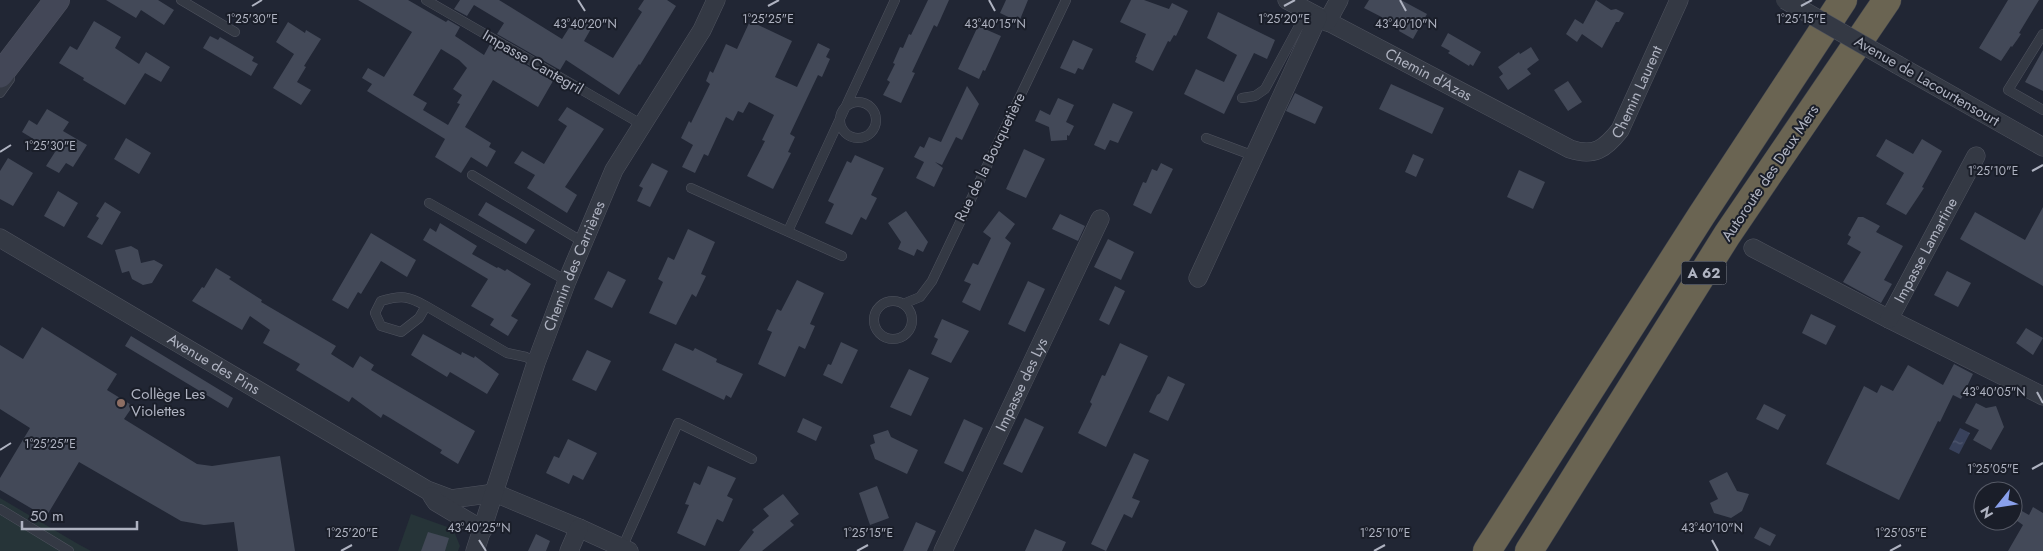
<svg xmlns="http://www.w3.org/2000/svg" width="2043" height="551" font-family="Jost,sans-serif">
<style>
.garden{fill:#263438}
.water{fill:url(#water-ripples)}
.building{fill:#434958;fill-rule:evenodd}
.lines{fill:none;stroke-linecap:round;stroke-linejoin:round}
.service-casing{stroke:#4f535f;stroke-width:10}
.minor-casing{stroke:#4f535f;stroke-width:19}
.secondary-casing{stroke:#4f535f;stroke-width:26}
.motorway-casing{stroke:#3c404c;stroke-width:29}
.service{stroke:#343944;stroke-width:9}
.minor{stroke:#343944;stroke-width:18}
.secondary{stroke:#434757;stroke-width:25}
.motorway{stroke:#6a6452;stroke-width:28}
.minor-bridge-casing{stroke:#4f535f;stroke-width:19;stroke-linecap:butt}
.minor-bridge{stroke:#343944;stroke-width:18}
.ticks{fill:none;stroke:#afb3c1;stroke-width:2}
.education-dot{fill:#8d6e63;stroke:#1a1e29;stroke-width:2}
.labels{text-anchor:middle;dominant-baseline:central;stroke-width:4;stroke-linejoin:round;paint-order:stroke}
.shield{fill:#1a1e29;stroke:#828693;stroke-width:1}
.shield-label{font-size:14px;font-weight:bold;fill:#afb3c1}
.street-label{font-size:15px;fill:#afb3c1;stroke:#1a1e29}
.poi-label{font-size:15px;fill:#afb3c1;stroke:#1a1e29;text-anchor:start}
.ticks-label{font-size:12px;text-anchor:middle;fill:#afb3c1;stroke:#1a1e29;stroke-width:4;stroke-linejoin:round;paint-order:stroke}
</style>
<defs>
<pattern id="water-ripples" width="26" height="14" patternUnits="userSpaceOnUse" patternTransform="scale(1.25)"><rect width="26" height="14" fill="#38415b"/><path d="M2 4q2-2 4 0t4 0M15 11q2-2 4 0t4 0" fill="none" stroke="#525a71"/></pattern>
</defs>
<rect width="100%" height="100%" fill="#212634"/>
<path class="garden" d="M0 498 78 544 91 551H0Z
M411 514 453 529 460 546 458 551H398Z"/>
<path class="water" d="M1960 428 1970 433 1959 454 1949 449Z"/>
<path class="building" d="M106 0H158L174 10 164 25 141 10 136 18Z
M358 0H408L446 22 448 20 460 27 455 36 484 55 490 44 553 81 538 107 493 80 465 127 491 143 489 147 496 151 487 167 471 157 461 173 435 157 445 139 367 91 372 84 362 78 368 68 384 77 412 32ZM441 49 459 60 467 68 453 89 462 95 457 103 460 104 448 125 423 110 427 103 413 95Z
M460 0H499L562 39 576 17 592 27 584 41 613 58 642 12 638 9 644 0H667L676 6 640 65 639 64 619 95 566 60 560 70 497 34 504 23 474 5 467 16 454 9Z
M928 0H949L937 27 934 25 912 72 915 73 901 103 883 95 890 82 887 80 895 64 893 63 900 47 903 48 909 34 911 35Z
M1006 0H1028L1019 22 1000 13Z
M1131 0H1144L1169 9 1172 3 1188 11 1176 36 1174 35 1170 42 1168 41 1153 71 1135 62 1137 57H1136L1146 34 1120 22Z
M1369 0H1401L1427 14 1413 39 1399 31 1401 27 1364 8Z
M1596 0 1611 10 1616 9 1624 13 1619 22H1616L1602 48 1582 34 1577 42 1566 34 1575 19 1583 24Z
M2008 0H2039L2019 33 2021 34 2017 40 2012 47 2011 46 2001 61 1979 48Z
M1218 12 1275 40 1267 59 1254 53 1224 114 1184 94 1196 69 1224 82 1237 55 1207 38Z
M94 21 121 37 115 48 139 64 146 52 170 67 161 82 145 73 125 105 83 80 84 78 59 63 70 46 77 50Z
M750 21 792 41 775 77 797 87 818 43 830 49 826 57 830 59 822 77 818 75 790 134 795 137 788 152 791 153 773 189 747 176 765 141 762 140 774 115 749 102 743 113 738 111 733 121 726 117 708 156 704 154 695 173 682 167 693 145 681 138 689 121 691 123 710 84 706 81 710 71 713 73 726 44 737 49Z
M288 22 305 33 306 30 321 39 304 66 306 67 297 82 311 90 301 105 273 88 294 54 276 42Z
M978 26 1001 36 985 71 983 70 979 79 958 69Z
M1448 33 1481 52 1473 66 1470 64 1469 66 1448 53 1450 51 1441 46Z
M210 36 218 40 220 37 254 57 252 61 258 64 251 76 203 48Z
M1073 40 1093 49 1083 70 1078 68 1075 74 1060 68Z
M1531 47 1539 60 1527 69 1531 74 1508 90 1499 77 1503 74 1498 67 1519 52 1520 54Z
M2043 50V91L2025 82Z
M1568 81 1582 102 1568 111 1554 90Z
M1391 84 1444 108 1432 134 1379 109Z
M967 86 979 104 962 140 956 137 942 165 935 162 943 168 934 187 916 178 924 162 914 157 920 146 924 148 929 137 941 142Z
M1295 93 1323 107 1315 124 1286 111Z
M1058 98 1074 105 1066 122 1074 126 1069 136 1067 135V140L1051 141 1049 127 1035 121 1040 110 1050 115Z
M1113 103 1133 112 1118 143 1110 140 1105 150 1094 145Z
M567 107 604 129 565 187 577 195 567 213 527 188 535 175 514 163 522 151 544 164 567 126 558 120Z
M47 109 69 122 63 131 87 145 73 167 66 163 59 173 46 166 55 152 22 132 29 120 37 125Z
M126 138 151 153 139 174 114 159Z
M1886 139 1913 154 1922 139 1942 151 1922 187 1924 188 1906 215 1886 204 1904 173 1876 156Z
M1024 149 1045 159 1026 198 1006 189Z
M1413 154 1424 159 1416 177 1405 172Z
M855 155 884 168 871 195 877 198 866 220 861 217 852 235 825 223 834 204 828 201 847 161 851 163Z
M8 158 33 173 13 206 0 199V171Z
M652 163 668 171 650 207 637 201 643 188 639 186Z
M1161 163 1173 169 1151 214 1133 205 1143 182 1146 183 1152 169 1157 171Z
M1519 170 1545 182 1533 209 1507 197Z
M58 191 78 203 64 227 44 216Z
M105 202 121 212 102 245 87 237 99 218 96 216Z
M486 202 535 230 526 244 478 215Z
M2043 207V286L1960 239 1975 212 2025 240Z
M906 211 928 242 923 252 917 249 914 256 898 249 901 242 888 223Z
M999 211 1015 224 1005 238 1011 243 980 311 962 302 971 284 964 281 973 263 978 265 991 238 983 232Z
M1060 214 1085 226 1078 241 1052 229Z
M1858 217H1863L1880 226 1876 232 1903 246 1884 280 1892 284 1881 303 1843 282 1861 252 1847 244 1851 237 1848 235Z
M440 223 477 246 472 254 497 268 498 267 505 271 507 269 531 284 511 316 518 320 508 336 490 325 494 319 471 306 488 279 423 240 430 228 436 232Z
M688 229 715 242 701 274 706 276 696 297 692 294 676 325 649 313 663 282 658 279 668 257 674 260Z
M371 233 416 260 407 277 381 261 361 294 358 292 348 309 332 300Z
M1108 239 1134 252 1121 280 1094 267Z
M131 246 138 250 141 263 154 260 163 265 152 283 143 285 132 279 129 271 122 273 115 250Z
M216 268 231 277 229 279 262 300 261 302 336 346 331 354 353 368 360 356 374 365 371 370 475 431 458 464 440 453 442 450 390 418 383 414 381 418 352 397 349 402 296 370 300 364 263 343 270 330 250 316 242 330 192 301 202 287 204 288Z
M608 271 626 280 612 308 594 299Z
M1947 271 1971 283 1958 307 1934 295Z
M797 280 824 293 810 324 815 326 805 349 799 346 785 377 758 364 772 332 767 330 777 309 781 311Z
M1028 281 1045 289 1025 332 1008 324Z
M1115 286 1125 291 1109 325 1099 320Z
M1811 314 1836 326 1826 345 1802 333Z
M942 319 969 331 951 363 931 354 938 339 934 337Z
M42 327 117 374 107 390 133 406 124 419 197 464 212 466 280 456 295 551H238L234 522 204 525 181 521 79 462 46 517 0 490V478L30 428 0 409V345L23 359Z
M2026 328 2043 338 2033 355 2016 343Z
M423 334 461 355 462 352 474 358 475 356 499 374 487 394 450 372 447 377 411 355Z
M131 336 233 398 228 408 125 346Z
M841 342 858 350 842 384 823 375 828 364 831 365Z
M675 343 693 351 695 348 717 359 716 362 743 374 731 398 726 395 724 400 662 370Z
M1120 343 1148 356 1106 447 1078 433 1092 404 1090 402 1102 375 1105 376Z
M587 350 611 361 596 391 572 380Z
M1954 364 1973 374 1961 399 1953 395 1940 422 1938 421 1899 500 1826 464 1864 386 1877 393 1881 385 1893 391 1908 365 1943 385Z
M909 369 929 378 911 416 890 407Z
M1168 376 1185 384 1168 421 1149 412 1157 395 1160 393Z
M1976 403 1986 408 1996 406 2004 427 1991 450 1973 440 1979 430 1965 423Z
M1764 404 1786 415 1778 430 1756 419Z
M803 418 822 427 816 441 797 432Z
M1025 418 1044 427 1022 473 1003 464Z
M964 419 983 428 963 472 944 463Z
M888 430 891 437 918 450 907 474 875 459 870 445 875 443 873 435Z
M568 439 597 453 583 480 573 475 569 484 546 473 554 456 559 458Z
M1134 453 1149 460 1132 498 1140 501 1132 518 1124 514 1106 551 1091 544Z
M708 466 736 478 727 496 733 499 723 522 717 519 705 546 677 533 689 505 685 504 694 482 700 485Z
M1727 472 1737 491 1749 494 1742 511 1731 518 1714 513 1710 503 1718 499 1709 481Z
M877 486 889 518 870 525 859 493Z
M783 494 799 514 790 521 794 525 762 551H739L754 532 752 530 769 516 763 509Z
M2013 506 2029 515 2033 507 2043 513V551H2008L2023 525 2013 518Z
M916 522 936 531 927 551H903Z
M1760 527 1776 535 1770 546 1754 538Z
M1035 529 1066 542 1062 551H1025Z
M428 532 449 538 445 551H421Z
M536 534 550 541 546 551H528Z"/>
<g class="lines">
<defs>
<path id="service" d="M181 0 235 32
M426 0 641 124
M2043 34 2008 90 2043 110
M0 93 10 79
M1242 98 1255 96 1265 89 1299 26 1306 22 1316 21
M840 120a18 18 0 1 1 36 0a18 18 0 1 1-36 0Z
M1206 138 1254 156
M472 175 583 242
M691 188 842 256
M429 203 567 281
M788 231 895 0
M874 320a19 19 0 1 1 38 0a19 19 0 1 1-38 0Z
M903 304 920 297 932 281 1066 0
M426 306 419 318 401 332 381 326 375 313 381 301C402 295 408 296 426 306L507 353 526 357 536 363
M0 509 69 551
M622 548 678 423 752 459"/>
<g id="minor">
<path id="s1" d="M1287 0 1570 149C1594 157 1605 149 1620 130L1679 0"/>
<path d="M1327 22 1339 0"/>
<path d="M1898 65 2043 147"/>
<path id="s2" d="M0 238 427 490 451 499 495 493 579 528 629 551"/>
<path d="M1753 248 1889 319 2043 396"/>
<path d="M1198 278 1318 17"/>
<path id="s3" d="M1889 319 1976 156"/>
<path d="M432 496 436 502 483 530"/>
<path id="s4" d="M475 551 536 363 567 281 614 170 702 30 716 0"/>
<path d="M569 551 579 528"/>
<path id="s5" d="M943 551 1100 219"/>
</g>
<path id="secondary" d="M0 75 57 0"/>
<path id="motorway" d="M1487 551 1701 216 1843 0
M1529 551 1727 235 1887 0"/>
</defs>
<use href="#service" class="service-casing"/>
<use href="#minor" class="minor-casing"/>
<use href="#secondary" class="secondary-casing"/>
<use href="#motorway" class="motorway-casing"/>
<use href="#service" class="service"/>
<use href="#minor" class="minor"/>
<use href="#secondary" class="secondary"/>
<use href="#motorway" class="motorway"/>
<defs>
<path id="minor-bridge" d="M1785 0 1898 65"/>
</defs>
<use href="#minor-bridge" class="minor-bridge-casing"/>
<use href="#minor-bridge" class="minor-bridge"/>
</g>
<path class="ticks" d="M578 0 585 11M989 0 995 11M1400 0 1406 11M252 6 262 0M768 6 779 0M1284 6 1295 0M1801 6 1812 0M0 152 11 145M2032 171 2043 165M2037 392 2043 403M0 450 11 443M2032 469 2043 463M479 540 486 551M1712 540 1718 551M341 551 352 545M857 551 868 545M1374 551 1385 545M1890 551 1901 545"/>
<circle class="education-dot" cx="121" cy="403" r="5"/>
<g class="labels">
<rect class="shield" x="1681.5" y="261.5" width="45" height="23" rx="4"/>
<g class="shield-label">
<text x="1704" y="273">A 62</text>
</g>
<g class="street-label">
<text transform="translate(533 62) rotate(30)">Impasse Cantegril</text>
<text stroke="none"><textPath href="#s1" startOffset="160">Chemin d'Azas</textPath></text>
<text transform="translate(1927 81) rotate(30)">Avenue de Lacourtensourt</text>
<text stroke="none"><textPath href="#s1" startOffset="420">Chemin Laurent</textPath></text>
<text transform="translate(990 157) rotate(-64)">Rue de la Bouquetière</text>
<text transform="translate(1770 173) rotate(-56)">Autoroute des Deux Mers</text>
<text stroke="none"><textPath href="#s3" startOffset="78">Impasse Lamartine</textPath></text>
<text stroke="none"><textPath href="#s4" startOffset="302">Chemin des Carrières</textPath></text>
<text stroke="none"><textPath href="#s2" startOffset="248">Avenue des Pins</textPath></text>
<text stroke="none"><textPath href="#s5" startOffset="184">Impasse des Lys</textPath></text>
</g>
<g class="poi-label">
<text x="131" y="394">Collège Les<tspan x="131" dy="17">Violettes</tspan></text>
</g>
</g>
<g class="ticks-label">
<text x="252" y="23">1°25'30"E</text>
<text x="768" y="23">1°25'25"E</text>
<text x="1284" y="23">1°25'20"E</text>
<text x="1801" y="23">1°25'15"E</text>
<text x="585" y="28">43°40'20"N</text>
<text x="1406" y="28">43°40'10"N</text>
<text x="995" y="28">43°40'15"N</text>
<text x="50" y="150">1°25'30"E</text>
<text x="1993" y="175">1°25'10"E</text>
<text x="1994" y="396">43°40'05"N</text>
<text x="50" y="448">1°25'25"E</text>
<text x="1993" y="473">1°25'05"E</text>
<text x="479" y="532">43°40'25"N</text>
<text x="1712" y="532">43°40'10"N</text>
<text x="352" y="537">1°25'20"E</text>
<text x="868" y="537">1°25'15"E</text>
<text x="1385" y="537">1°25'10"E</text>
<text x="1901" y="537">1°25'05"E</text>
</g>
<g transform="translate(1998 506) rotate(240)"><circle r="24" fill="#1a1e29" stroke="#565a66"/>
<path d="M0-4L9 19L0 12L-9 19Z" fill="#89a0eb"/>
<text y="-8" font-size="14" font-weight="bold" text-anchor="middle" fill="#afb3c1">N</text>
</g>
<path d="M22 521v8h115v-8" fill="none" stroke="#afb3c1" stroke-width="2.5"/>
<text x="30" y="521" font-size="15" fill="#afb3c1" stroke="#1a1e29" stroke-width="4" paint-order="stroke">50 m</text>
</svg>
